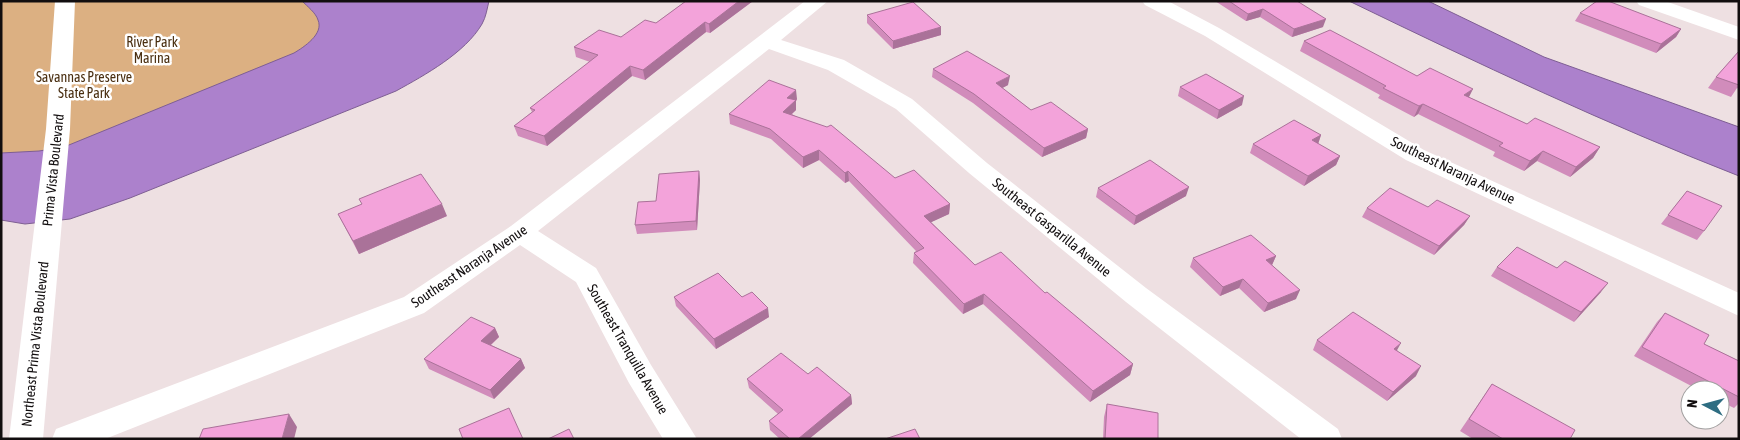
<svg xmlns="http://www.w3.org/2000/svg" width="1740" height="440" font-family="'Asap Condensed',sans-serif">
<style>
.green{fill:#dcb082}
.water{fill:#ac81cc;stroke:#7e5e93}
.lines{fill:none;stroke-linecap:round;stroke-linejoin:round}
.minor{fill:#fff;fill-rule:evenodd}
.secondary{fill:#fff;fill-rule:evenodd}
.wall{fill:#d18cbb}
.shaded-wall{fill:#aa7299}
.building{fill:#f3a3da;stroke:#aa7299}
.labels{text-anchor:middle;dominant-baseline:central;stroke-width:5;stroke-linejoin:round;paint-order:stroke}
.park-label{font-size:14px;fill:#4a2f11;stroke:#fff}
.street-label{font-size:14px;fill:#120e0f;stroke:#fff}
</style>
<rect width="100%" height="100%" fill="#eee0e2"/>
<path class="green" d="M1 1H431L1 186Z"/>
<path class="water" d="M302 1H489C487 9 486 17 482 24 465 53 425 75 396 91L130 198 70 219 25 224 1 220V153L39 151 64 147 294 53C304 47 324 34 318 20 316 13 307 6 302 1Z
M1349 1H1428L1544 57 1739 127V176C1606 124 1477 63 1349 1Z"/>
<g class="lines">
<path class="minor" d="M805 1H828L781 40 844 60 912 99 987 163 1146 288 1338 429 1342 439H1301L1126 302 969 173 896 109 828 70 769 49 538 231 596 268 651 365 697 439H663L629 383 576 282 520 245 424 313 105 439H52L56 429 404 297 511 226Z
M1142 1H1168L1219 28 1424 150 1739 293V316L1406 160 1205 36 1145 5Z
M1636 1H1665L1739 27V40L1639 5Z"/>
<path class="secondary" d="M55 1H75L70 129 43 439H9L46 129Z"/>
</g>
<path class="wall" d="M686 1H753L710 33 706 32 645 80 632 76 547 146 518 136 514 126 532 112 530 108 590 62 576 57 574 47 621 37 656 23Z
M1215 1H1297L1323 27 1292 37 1260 17 1246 21Z
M1580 13 1681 29 1676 37 1656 53 1575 21Z
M867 15 941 27V35L893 49 867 23Z
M1304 41 1417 76 1469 97 1527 124 1600 147 1593 158 1570 177 1537 161 1524 171 1493 156 1495 152 1418 114 1414 117 1378 98 1380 95 1300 51Z
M1739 51V89L1737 88 1731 97 1708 88 1716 77Z
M933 69 1008 85 1002 88 1031 110 1088 129 1086 138 1042 157 973 103 932 77Z
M1180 87 1242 105 1217 119 1178 96Z
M797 99 796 101V110L792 114 895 178 950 204 949 214 931 222 975 265 1045 293 1133 364 1130 375 1090 402 983 304 963 314 913 263 914 253 916 251 849 181 845 183 819 160 803 168 771 139 730 124 729 114Z
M1321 135 1318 144 1340 156 1336 165 1304 186 1250 153 1253 144Z
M699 171 700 180 697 230 637 234 635 225Z
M1098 188 1186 196 1134 225 1096 197Z
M1687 191 1704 231 1697 240 1661 224Z
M362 205 447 216 359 254 338 214Z
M1367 208 1470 216 1464 225 1434 255 1362 217Z
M1276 256 1272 265 1296 299 1264 312 1239 288 1220 296 1190 267 1193 258Z
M1497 267 1601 292 1574 322 1491 276Z
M674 297H742L769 317 716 349 676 306Z
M1665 313 1704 344 1739 361V403L1734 408 1720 401V390H1699L1634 356 1657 322Z
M495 328 499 337 491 345 521 359 525 368 494 399 429 369 424 359Z
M1317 340 1397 350 1416 376 1387 401 1313 350Z
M808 374 851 395 852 404 809 439H780L770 430 769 421 778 414 749 388 747 379Z
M1492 384 1570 439H1473L1460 431Z
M1107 404 1158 439H1103L1104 417Z"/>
<path class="shaded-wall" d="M739 1H753L710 33 709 24Z
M1263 9 1260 17 1246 21 1248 14Z
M1326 19 1323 27 1292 37 1294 29Z
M705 22 706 32 645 80 643 70Z
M941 27V35L893 49V41Z
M1681 29 1676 37 1656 53 1661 44Z
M630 66 632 76 547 146 544 136Z
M1010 76 1008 85 995 92 996 83Z
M1473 89 1468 99 1464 95Z
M796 90 797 99 796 101V110L784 121 783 112 787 98Z
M1244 96 1242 105 1217 119 1219 110Z
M1423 104 1418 114 1414 117 1419 106Z
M1088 129 1086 138 1042 157 1044 148Z
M1321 135 1318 144 1312 140Z
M1600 147 1593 158 1570 177 1576 167Z
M819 150V160L803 168V157Z
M1543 151 1537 161 1524 171 1530 161Z
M1340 156 1336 165 1304 186 1308 176Z
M699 171 700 180 697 230 696 221Z
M848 171 849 181 845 183V173Z
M1189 187 1186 196 1134 225 1136 216Z
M442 204 447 216 359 254 353 241Z
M950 204 949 214 923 226 924 216Z
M1470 216 1464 225 1434 255 1439 246Z
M1276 256 1272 265 1266 260Z
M1243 279 1239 288 1220 296 1223 287Z
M1608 283 1601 292 1574 322 1581 312Z
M1300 290 1296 299 1264 312 1268 303Z
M984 294 983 304 963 314 964 304Z
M768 308 769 317 716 349 714 339Z
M495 328 499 337 485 350 481 341Z
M1401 343 1396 352 1394 349Z
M521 359 525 368 494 399 490 390Z
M1133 364 1130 375 1090 402 1093 391Z
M1421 366 1416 376 1387 401 1393 392Z
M851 395 852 404 809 439H798Z
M289 414 297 427 294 439H282Z"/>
<path class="building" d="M686 1H739L709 24 705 22 643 70 630 66 544 136 514 126 535 110 530 108 598 55 574 47 599 30 621 37 645 20 656 23Z
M1229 1H1297L1326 19 1294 29 1263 9 1248 14Z
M1597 1H1608L1681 29 1661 44 1580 13Z
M913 2 941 27 893 41 867 15Z
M1330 30 1417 76 1430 68 1473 89 1464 95 1527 124 1535 118 1600 147 1576 167 1543 151 1530 161 1499 146 1503 143 1423 104 1419 106 1383 88 1386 86 1304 41Z
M967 51 1010 76 996 83 1031 110 1051 102 1088 129 1044 148 974 94 933 69Z
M1739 51V85L1716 77Z
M1206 74 1244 96 1219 110 1180 87Z
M769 80 796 90 787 98 796 100 783 112 827 127 831 125 895 178 914 170 950 204 924 216 975 265 1001 252 1045 293 1047 292 1133 364 1093 391 984 294 964 304 914 253 924 248 848 171 845 173 819 150 803 157 770 129 729 114Z
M1294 120 1321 135 1312 140 1340 156 1308 176 1253 144Z
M1150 160 1189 187 1136 216 1098 188Z
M699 171 696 221 635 225 638 202 656 201 659 174Z
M421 174 442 204 353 241 338 214 362 204 359 199Z
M1390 188 1428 207 1437 200 1470 216 1439 246 1367 208Z
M1687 191 1722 206 1704 231 1668 215Z
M1251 235 1276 256 1266 260 1300 290 1268 303 1243 279 1223 287 1193 258Z
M1517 247 1557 268 1565 261 1608 283 1581 312 1497 267Z
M718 273 742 297 752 292 768 308 714 339 674 297Z
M1353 312 1401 343 1394 349 1421 366 1393 392 1317 340Z
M1665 313 1709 335 1704 344 1739 361V397L1642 347Z
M471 317 495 328 481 341 521 359 490 390 424 359Z
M781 353 808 374 817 367 851 395 798 439H790L769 421 783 410 747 379Z
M1492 384 1575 430 1570 439H1503L1469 419Z
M1107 404 1158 413V439H1105Z
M509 408 523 439H463L459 429Z
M289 414 282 439H199L203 429Z
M569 429 574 439H548Z
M915 429 920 439H885Z"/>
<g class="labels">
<g class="park-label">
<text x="152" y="42">River Park<tspan x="152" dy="16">Marina</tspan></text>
<text x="84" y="77">Savannas Preserve<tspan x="84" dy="16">State Park</tspan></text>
</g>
<g class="street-label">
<text transform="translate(53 170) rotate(-84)">Prima Vista Boulevard</text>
<text transform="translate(1453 170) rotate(26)">Southeast Naranja Avenue</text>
<text transform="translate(1052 227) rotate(39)">Southeast Gasparilla Avenue</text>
<text transform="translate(469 266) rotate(-34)">Southeast Naranja Avenue</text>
<text transform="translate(35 344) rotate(-84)">Northeast Prima Vista Boulevard</text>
<text transform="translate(628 349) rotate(60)">Southeast Tranquilla Avenue</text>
</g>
</g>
<rect width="1740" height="440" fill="none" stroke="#120e0f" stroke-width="5"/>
<g transform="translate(1705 405) rotate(276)"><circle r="24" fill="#ffffff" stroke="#a09f9f"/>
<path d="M0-4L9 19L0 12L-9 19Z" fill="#2e6d82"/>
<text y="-8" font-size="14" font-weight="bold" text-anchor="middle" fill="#120e0f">N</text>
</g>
</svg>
